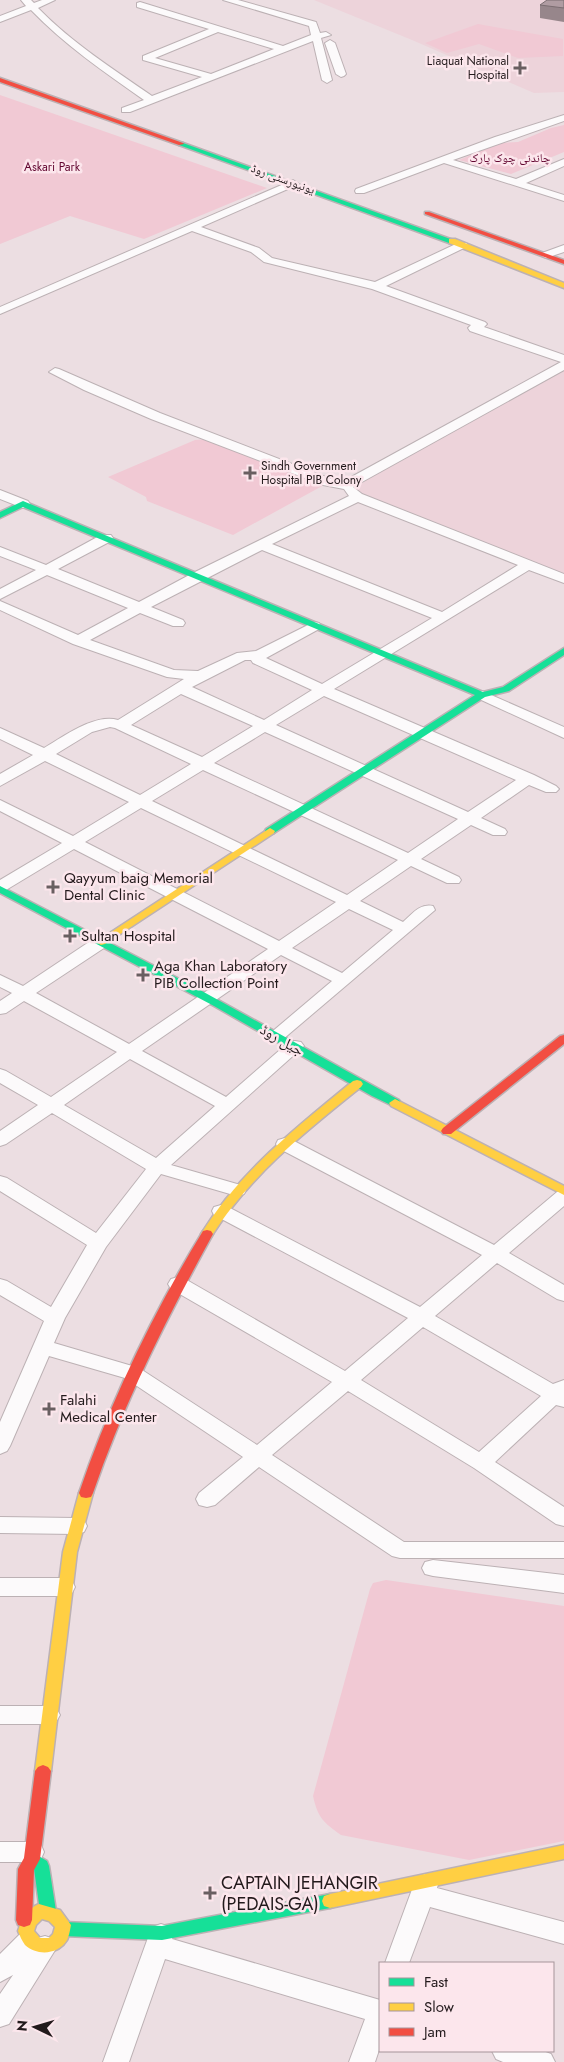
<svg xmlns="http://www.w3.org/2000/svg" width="564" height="2062" font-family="Jost,'Noto Naskh Arabic',sans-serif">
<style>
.built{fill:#edd3da}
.green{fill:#f1c9d4}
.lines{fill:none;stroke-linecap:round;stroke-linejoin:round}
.street-casing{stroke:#bcb1b4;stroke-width:2}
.fast-casing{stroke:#bcb1b4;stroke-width:3}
.slow-casing{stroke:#bcb1b4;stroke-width:3}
.jam-casing{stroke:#bcb1b4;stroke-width:3}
.street{fill:#fcfafb;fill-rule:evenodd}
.fast{fill:#16e098;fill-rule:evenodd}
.slow{fill:#ffcf43;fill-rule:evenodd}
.jam{fill:#f24e42;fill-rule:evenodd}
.wall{fill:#97868b}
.building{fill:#b09ca2;stroke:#7b6d71}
.poi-dot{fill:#695f61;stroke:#fce6ec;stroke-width:2}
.labels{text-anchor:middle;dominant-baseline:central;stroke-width:5;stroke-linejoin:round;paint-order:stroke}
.far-poi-label{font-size:12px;fill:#231a1c;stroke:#fce6ec;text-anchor:end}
.far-park-label{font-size:12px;fill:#620630;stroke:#fce6ec}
.far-street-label{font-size:12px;fill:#231a1c;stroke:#fce6ec}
.poi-label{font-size:15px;fill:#231a1c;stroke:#fce6ec;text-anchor:start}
.street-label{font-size:15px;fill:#231a1c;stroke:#fce6ec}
.near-poi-label{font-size:18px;fill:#231a1c;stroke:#fce6ec;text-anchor:start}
</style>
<rect width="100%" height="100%" fill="#ecdee2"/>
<path class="built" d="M314 0H564V92L534 93 412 40Z
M564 365V578L357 497 346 485Z"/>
<path class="green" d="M478 24 563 39V56L518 58 479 44 447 53 425 43Z
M0 95 267 188 144 239 70 216 0 244Z
M564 125V152L511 174 459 160 499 143 518 142 551 128Z
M208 439 324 485 233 535 147 501 146 497 108 477 195 440Z
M386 1580 564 1606V1841L469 1860 341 1835C323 1822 318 1818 313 1796L370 1589 373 1583Z"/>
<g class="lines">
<defs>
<path id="street" d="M21 0H31L34 3 42 0H55L38 8C72 43 113 69 152 96L202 77 143 60V56L209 29 137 7V3L140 2 283 46 311 35 309 26 223 0H238L316 22 320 33 326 32 331 35 321 38 332 80 327 83 322 80 313 41 130 112H122V108L144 100C104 72 65 45 31 10L0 22V16L26 6ZM218 32 274 49 211 74 155 58Z
M330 40 335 43 346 74 344 76 341 77 336 74 325 43Z
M564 115V121L453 160 516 179 564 159V166L526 183 564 195V201L444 163 364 193H356L355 191 356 189 495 137Z
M293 180 298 183 297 185 201 227 259 248 272 258 375 282 458 243H466L468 245 466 247 386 286 485 322 487 324 484 327 564 355V370L353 487 362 494 564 574V583L529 570 334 689 534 775 556 786 559 789 556 792H546L529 785 481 818 505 829 507 832 505 835H493L471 825 421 859 459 877 461 880 459 883H447L411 866 360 901 403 922C412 914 420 903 433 906L435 910 282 1040 276 1041 270 1040 267 1036 332 981 281 955 142 1051 226 1097 289 1042 295 1041 301 1042 304 1046 171 1165 244 1186 246 1190 244 1194 237 1196 161 1174 106 1247 65 1318 54 1343 139 1368 257 1445 332 1382 171 1289 168 1284 171 1279 178 1277 185 1279 345 1371 408 1318 214 1215 212 1211 214 1207 221 1205 228 1207 420 1307 482 1255 278 1148 276 1144 278 1140 285 1138 292 1140 494 1245 557 1192 564 1190V1206L509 1253 564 1285V1301L557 1299 497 1263 435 1316 553 1384 564 1380V1407L556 1405 495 1462 564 1507V1526L556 1524 474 1468 348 1391 272 1455 404 1542H564V1558H400L392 1556 259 1467 215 1505 207 1507 199 1505 196 1499 199 1493 243 1457 125 1378 49 1356 10 1446 7 1451 0 1454V1422L44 1321 0 1295V1279L7 1281 51 1307 87 1245 0 1191V1176L7 1178 96 1233 146 1169 52 1113 6 1144 0 1146V1131L38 1105 0 1083V1069L6 1071 51 1097 117 1052 24 1001 6 1013 0 1014V1001L12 993 0 987V975L23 986 95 938H107L109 942 107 946 36 993 129 1044 268 949 74 849 6 890 0 892V880L62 843 0 811V800L73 836 129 802 45 761 0 786V774L33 755 0 739V728L44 748C63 737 95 713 118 720L184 679 167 677 73 644 0 610V601L78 635 128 608 47 575 0 599V589L36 570 0 556V547L46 565 101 535H111L113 538 111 541 58 569 139 602 193 573 349 496 344 489 323 485 151 419 84 390 49 372 55 368 59 369 160 413 331 479 344 481 561 362 470 331 468 328 471 325 372 289 264 262 251 252 192 231 0 314V307ZM358 502 518 565 442 612 272 544ZM262 550 432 618 322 684 266 658 319 629 321 626 319 623 314 622 256 651 237 653 198 671 174 670 90 640 140 613 173 626H183L185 623 183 620 151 607ZM245 660H251L253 663 312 690 264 720 192 687ZM181 694 253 726 202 757 131 725ZM324 696 516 780 468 812 276 725ZM110 727 115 728 191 764 140 795 56 754 92 732ZM265 732 458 819 408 853 214 763ZM203 770 398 860 347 895 152 801ZM141 808 336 902 279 941 85 842ZM349 909 393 930 342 973 292 948ZM130 1059 215 1106 156 1158 64 1105ZM423 1327 541 1396 479 1452 361 1380Z
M564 245V252L546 258 540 255 542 253Z
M0 490 28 501 30 504 23 508 0 499Z
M482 691 564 727V738L477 698 475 695 477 692Z
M0 1517 76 1518 84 1520 87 1526 84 1532 76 1534 0 1533Z
M433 1560 564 1575V1593L433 1576 425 1574 422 1568 425 1562Z
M0 1578H64L72 1581 75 1587 72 1593 64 1596H0Z
M0 1706H48L56 1708 60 1715 56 1722 48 1724H0Z
M0 1842H32L41 1845 44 1852 41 1859 32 1862H0Z
M426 1874 435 1877 438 1884 437 1888 564 1922V1944L430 1907 409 1963H385L414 1884 417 1877Z
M161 1924 170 1927 173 1935 172 1939 380 2000V2047L375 2062H349L365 2019 165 1959 129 2062H103L149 1935 152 1927Z
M28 1932 37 1935 38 1938 45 1936 54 1939 57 1947 9 2024 0 2027V1994L13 1975 0 1982V1954L19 1935Z
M492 2051H543L551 2054 555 2062H503L496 2059Z"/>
<path id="fast" d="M179 143H183L456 241 449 243 179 145Z
M23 501 483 692 503 687 564 648V655L509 691 485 697 274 833H266L265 831 266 829 475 695 23 507 0 518V512Z
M0 886 191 985 399 1100 401 1103 395 1107 372 1096 214 1006 0 893Z
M32 1852 47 1861 49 1866 56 1911 54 1916 48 1918 42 1916 40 1911 34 1869 26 1864 24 1859 26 1854Z
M330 1894 336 1896 338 1901 336 1906 330 1908 162 1940 63 1936 57 1934 55 1929 57 1924 63 1922 162 1926Z"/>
<path id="slow" d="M449 239H455L564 283V288L449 243Z
M270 828 275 831 274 833 105 944 101 945 96 942Z
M357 1080 361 1081 363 1084 361 1087C305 1132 250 1175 211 1237H203L201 1234C240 1171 296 1128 353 1081Z
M395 1099 564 1186V1195L391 1106 389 1103Z
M86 1488 91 1489 93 1493 77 1552 51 1771 48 1775 43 1777 38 1775 35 1771 63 1552 79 1493 81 1489Z
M564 1845V1859L330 1908 324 1906 322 1901 324 1896 330 1894Z
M39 1904 60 1910 71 1925C70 1930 69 1936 67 1940 58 1955 37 1956 25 1945 22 1941 20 1936 18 1931 22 1919 27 1909 39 1904ZM42 1919 49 1921 55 1927 53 1934 49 1938H40L34 1931 36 1925Z"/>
<path id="jam" d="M0 78 183 143 184 144 179 145 0 82Z
M425 212H429L564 260V264L425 214Z
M564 1035V1044L451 1134H443L441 1131 443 1128 560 1036Z
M207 1230 211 1231 213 1234C167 1318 124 1402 93 1493L91 1497 86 1498 81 1497 79 1493C110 1402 153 1313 203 1231Z
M43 1765 48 1767 51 1771 40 1859 34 1870 32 1920 30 1925 24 1927 18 1925 16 1920 18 1869 24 1858 35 1771 38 1767Z"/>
</defs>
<use href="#street" class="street-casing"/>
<use href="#fast" class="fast-casing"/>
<use href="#slow" class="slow-casing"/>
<use href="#jam" class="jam-casing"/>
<use href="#street" class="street"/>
<use href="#fast" class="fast"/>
<use href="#slow" class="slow"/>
<use href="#jam" class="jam"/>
</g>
<path class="wall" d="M564 0V22L540 18V5Z"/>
<path class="building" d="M547 0H564V8L540 5Z"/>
<g class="poi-dot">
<path d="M517.5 60.5h5v5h5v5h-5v5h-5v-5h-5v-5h5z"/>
<path d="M247.5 465.5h5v5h5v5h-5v5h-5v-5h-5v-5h5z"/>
<path d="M50.5 879.5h5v5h5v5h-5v5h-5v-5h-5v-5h5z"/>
<path d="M67.5 928.5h5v5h5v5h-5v5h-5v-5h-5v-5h5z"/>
<path d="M140.5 967.5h5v5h5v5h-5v5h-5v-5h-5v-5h5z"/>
<path d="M46.5 1401.5h5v5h5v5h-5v5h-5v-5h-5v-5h5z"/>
<path d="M207.5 1885.5h5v5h5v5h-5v5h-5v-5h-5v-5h5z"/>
</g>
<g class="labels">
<g class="far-poi-label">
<text x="509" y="61">Liaquat National<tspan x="509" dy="14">Hospital</tspan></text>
<text x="261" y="466" text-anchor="start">Sindh Government<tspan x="261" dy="14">Hospital PIB Colony</tspan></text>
</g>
<g class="far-park-label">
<text x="510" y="158">چاندنی چوک پارک</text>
<text x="52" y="167">Askari Park</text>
</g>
<g class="far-street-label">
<text transform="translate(283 179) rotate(20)">یونیورسٹی روڈ</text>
</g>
<g class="poi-label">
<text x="64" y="878">Qayyum baig Memorial<tspan x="64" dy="17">Dental Clinic</tspan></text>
<text x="81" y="936">Sultan Hospital</text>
<text x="154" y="966">Aga Khan Laboratory<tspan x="154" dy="17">PIB Collection Point</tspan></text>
<text x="60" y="1400">Falahi<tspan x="60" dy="17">Medical Center</tspan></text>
</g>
<g class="street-label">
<text transform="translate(282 1040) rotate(30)">جیل روڈ</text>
</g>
<g class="near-poi-label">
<text x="221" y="1883">CAPTAIN JEHANGIR<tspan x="221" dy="21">(PEDAIS-GA)</tspan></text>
</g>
</g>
<rect x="379" y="1962" width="175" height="90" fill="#fce6ec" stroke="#a59499"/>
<rect x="389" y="1978" width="25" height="8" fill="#16e098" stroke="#a59499"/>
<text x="424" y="1987" font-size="15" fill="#231a1c">Fast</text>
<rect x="389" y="2003" width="25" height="8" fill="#ffcf43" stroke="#a59499"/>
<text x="424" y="2012" font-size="15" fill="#231a1c">Slow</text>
<rect x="389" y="2028" width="25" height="8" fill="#f24e42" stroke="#a59499"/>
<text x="424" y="2037" font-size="15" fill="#231a1c">Jam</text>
<g transform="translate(35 2027) rotate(275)" stroke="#fce6ec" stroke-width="4" paint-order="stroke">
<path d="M0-4L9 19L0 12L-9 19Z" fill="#231a1c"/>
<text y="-8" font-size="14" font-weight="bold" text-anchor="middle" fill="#231a1c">N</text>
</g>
</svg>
